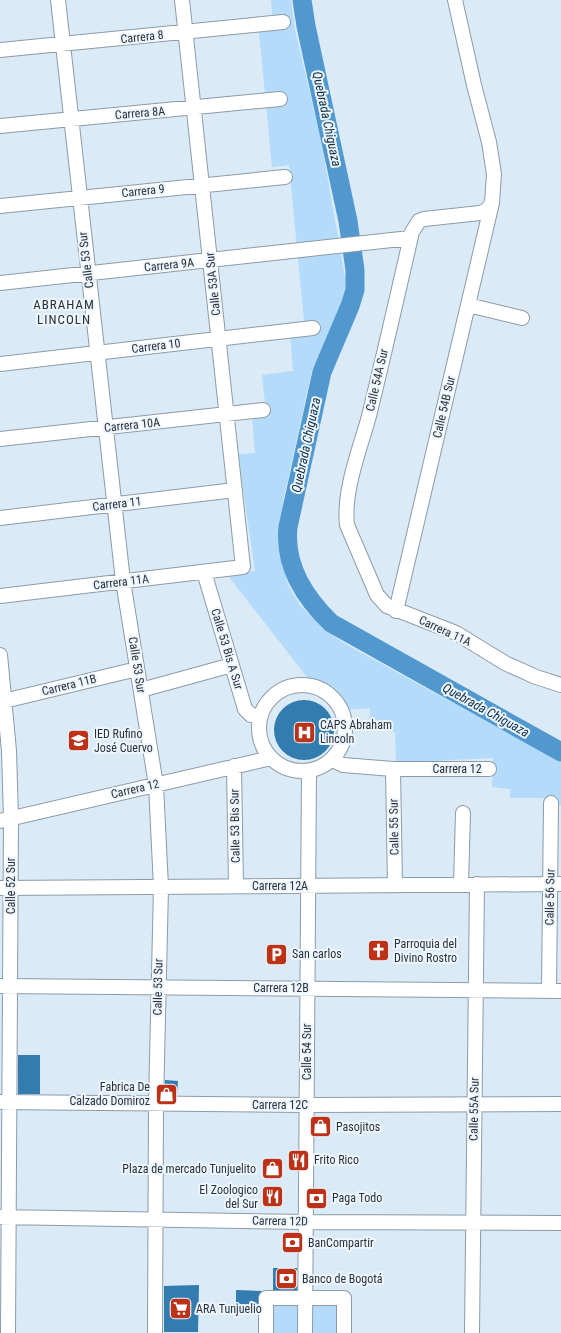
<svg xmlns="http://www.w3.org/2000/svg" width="561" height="1333" font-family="'Roboto Condensed',sans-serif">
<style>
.green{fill:#b4dbfa}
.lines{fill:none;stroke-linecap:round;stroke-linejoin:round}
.river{stroke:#5098ce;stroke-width:19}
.building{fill:#327cb0}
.minor-casing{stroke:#8c9ba7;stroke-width:16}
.minor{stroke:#fff;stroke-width:14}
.labels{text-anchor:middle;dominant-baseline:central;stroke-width:4;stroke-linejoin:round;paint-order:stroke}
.street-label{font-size:12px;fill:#2b3136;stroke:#edf6fe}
.poi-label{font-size:12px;fill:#2b3136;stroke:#edf6fe;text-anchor:start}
.water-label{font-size:13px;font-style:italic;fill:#0f2f45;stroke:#edf6fe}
.neighbourhood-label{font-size:13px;letter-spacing:1px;fill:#2b3136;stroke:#edf6fe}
</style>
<rect width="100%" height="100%" fill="#daeaf7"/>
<path class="green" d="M271 0H291L295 30 321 140 346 283 342 305 312 370 284 497 278 547 288 585 300 605 322 628 347 645 561 762V805H556L557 798H510V789L492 787 493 758 396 763 395 732 369 727 370 708 346 710C336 694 327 686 310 681L229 577 255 571 238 454 255 453 251 405 265 403 262 375 293 371 290 334 305 331 289 165 272 167 259 32 274 30Z
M273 1303 337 1305 336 1333H272Z"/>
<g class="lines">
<path class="river" d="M302 0 306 26 348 221 355 270V290L350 306 322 372 288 527C284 565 304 597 331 623L561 752"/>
</g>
<path class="building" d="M274 730a30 30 0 1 1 60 0a30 30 0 1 1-60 0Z
M18 1055H40V1094H18Z
M165 1080 178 1081 177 1095H165Z
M287 1234 297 1235V1249L287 1248Z
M273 1268H297V1290H273Z
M199 1285 198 1332H164V1286Z
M236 1290 262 1291 258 1298V1309H236Z"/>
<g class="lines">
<defs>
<path id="minor" d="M58 0 123 581 156 785 161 887 156 1104 155 1333
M0 50 283 22
M0 126 280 99
M492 203 486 211 480 213 424 219 419 221 412 232C398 293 384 355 369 416 360 449 343 491 347 525L377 595 387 606 456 633 505 663 536 677 561 685
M0 206 285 177
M0 283 410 238
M468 305 522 318
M0 364 313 328
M0 439 263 410
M0 518 235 490
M204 572 245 709 251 715 261 716
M0 596 243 567 182 0
M396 611 492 203 494 174 489 142 474 85 455 0
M0 655 9 751 11 819 8 1333
M259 728a43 43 0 1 1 86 0a43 43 0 1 1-86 0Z
M141 690 232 665
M0 702 137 669
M332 760 343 765 393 769H489
M234 766 236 886
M393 769 395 885
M0 821 271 758
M461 885 463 813
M0 888 561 884
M0 986 561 991
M549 991 551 803
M0 1102 307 1105 561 1104
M0 1217 306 1222 561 1223
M266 1333V1298H344V1333
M305 1333 309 771
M472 1333 477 884"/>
</defs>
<use href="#minor" class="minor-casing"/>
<use href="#minor" class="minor"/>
</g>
<defs>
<symbol id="hospital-square" viewBox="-11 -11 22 22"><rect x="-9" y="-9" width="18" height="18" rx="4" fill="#bd3217" stroke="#edf6fe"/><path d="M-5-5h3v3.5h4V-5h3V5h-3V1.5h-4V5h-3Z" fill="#fff"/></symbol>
<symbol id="school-square" viewBox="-11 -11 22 22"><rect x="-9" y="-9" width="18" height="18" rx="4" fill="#bd3217" stroke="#edf6fe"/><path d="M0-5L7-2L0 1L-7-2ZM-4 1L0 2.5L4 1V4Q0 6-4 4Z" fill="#fff"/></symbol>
<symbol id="church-square" viewBox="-11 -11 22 22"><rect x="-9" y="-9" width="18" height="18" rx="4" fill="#bd3217" stroke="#edf6fe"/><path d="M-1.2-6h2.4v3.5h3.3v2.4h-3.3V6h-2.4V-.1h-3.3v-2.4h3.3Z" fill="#fff"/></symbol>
<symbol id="parking-square" viewBox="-11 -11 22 22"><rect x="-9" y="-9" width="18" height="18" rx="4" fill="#bd3217" stroke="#edf6fe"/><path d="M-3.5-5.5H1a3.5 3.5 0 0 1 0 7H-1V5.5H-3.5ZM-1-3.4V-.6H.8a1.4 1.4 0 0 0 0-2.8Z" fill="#fff"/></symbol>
<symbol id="shop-square" viewBox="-11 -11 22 22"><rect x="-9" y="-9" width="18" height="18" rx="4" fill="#bd3217" stroke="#edf6fe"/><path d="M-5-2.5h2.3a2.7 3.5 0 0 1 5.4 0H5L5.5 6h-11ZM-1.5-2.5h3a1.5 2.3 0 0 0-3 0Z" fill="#fff"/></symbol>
<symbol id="restaurant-square" viewBox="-11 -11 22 22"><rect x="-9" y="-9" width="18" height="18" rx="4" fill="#bd3217" stroke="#edf6fe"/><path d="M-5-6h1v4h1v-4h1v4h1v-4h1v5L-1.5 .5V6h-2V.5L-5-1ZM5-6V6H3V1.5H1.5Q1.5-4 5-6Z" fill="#fff"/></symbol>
<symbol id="bank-square" viewBox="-11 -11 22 22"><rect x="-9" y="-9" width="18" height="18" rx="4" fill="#bd3217" stroke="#edf6fe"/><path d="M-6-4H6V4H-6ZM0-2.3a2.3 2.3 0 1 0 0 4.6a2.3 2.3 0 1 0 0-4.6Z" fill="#fff"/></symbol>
<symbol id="supermarket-square" viewBox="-11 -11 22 22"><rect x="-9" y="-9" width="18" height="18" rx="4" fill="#bd3217" stroke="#edf6fe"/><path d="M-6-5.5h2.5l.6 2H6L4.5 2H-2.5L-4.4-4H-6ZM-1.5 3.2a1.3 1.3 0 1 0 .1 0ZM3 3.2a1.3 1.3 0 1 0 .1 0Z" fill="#fff"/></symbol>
</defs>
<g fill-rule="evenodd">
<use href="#hospital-square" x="292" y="720" width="25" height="25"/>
<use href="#school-square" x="66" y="728" width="25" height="25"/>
<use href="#church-square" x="366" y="938" width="25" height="25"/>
<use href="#parking-square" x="264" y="942" width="25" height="25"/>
<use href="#shop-square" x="154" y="1082" width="25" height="25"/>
<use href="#shop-square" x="308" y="1114" width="25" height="25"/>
<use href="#restaurant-square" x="286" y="1148" width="25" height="25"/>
<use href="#shop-square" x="260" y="1156" width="25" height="25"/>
<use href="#restaurant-square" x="260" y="1184" width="25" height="25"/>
<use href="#bank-square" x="304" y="1186" width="25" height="25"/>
<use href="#bank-square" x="280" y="1230" width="25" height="25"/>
<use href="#bank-square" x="274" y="1266" width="25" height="25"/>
<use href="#supermarket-square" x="168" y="1296" width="25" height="25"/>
</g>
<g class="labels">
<g class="street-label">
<text transform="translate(142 37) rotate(-6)">Carrera 8</text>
<text transform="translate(140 113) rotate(-5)">Carrera 8A</text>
<text transform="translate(143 191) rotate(-6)">Carrera 9</text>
<text transform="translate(86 260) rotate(-97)">Calle 53 Sur</text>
<text transform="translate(169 265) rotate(-6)">Carrera 9A</text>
<text transform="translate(213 284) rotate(-96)">Calle 53A Sur</text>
<text transform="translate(156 346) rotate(-7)">Carrera 10</text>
<text transform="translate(377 380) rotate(-77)">Calle 54A Sur</text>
<text transform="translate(444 407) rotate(-77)">Calle 54B Sur</text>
<text transform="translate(132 425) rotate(-6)">Carrera 10A</text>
<text transform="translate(117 504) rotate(-7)">Carrera 11</text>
<text transform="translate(121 582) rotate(-7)">Carrera 11A</text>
<text transform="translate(445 631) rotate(25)">Carrera 11A</text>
<text transform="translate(227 649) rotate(73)">Calle 53 Bis A Sur</text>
<text transform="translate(137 665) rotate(81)">Calle 53 Sur</text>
<text transform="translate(69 685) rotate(-14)">Carrera 11B</text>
<text x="457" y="769">Carrera 12</text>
<text transform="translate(135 789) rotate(-13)">Carrera 12</text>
<text transform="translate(235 826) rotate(-91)">Calle 53 Bis Sur</text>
<text transform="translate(394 827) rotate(-91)">Calle 55 Sur</text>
<text transform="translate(11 886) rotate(-90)">Calle 52 Sur</text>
<text x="280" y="886">Carrera 12A</text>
<text transform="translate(550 897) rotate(-89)">Calle 56 Sur</text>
<text transform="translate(158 987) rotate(-89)">Calle 53 Sur</text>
<text x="281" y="988">Carrera 12B</text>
<text transform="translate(307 1052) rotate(-90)">Calle 54 Sur</text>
<text x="280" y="1105">Carrera 12C</text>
<text transform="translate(474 1109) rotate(-89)">Calle 55A Sur</text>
<text transform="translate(280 1221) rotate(1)">Carrera 12D</text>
</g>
<g class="poi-label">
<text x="320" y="725">CAPS Abraham<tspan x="320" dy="14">Lincoln</tspan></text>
<text x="94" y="734">IED Rufino<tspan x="94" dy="14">José Cuervo</tspan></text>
<text x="394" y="944">Parroquia del<tspan x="394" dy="14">Divino Rostro</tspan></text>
<text x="292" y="954">San carlos</text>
<text x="150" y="1087" text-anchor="end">Fabrica De<tspan x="150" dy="14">Calzado Domiroz</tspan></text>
<text x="336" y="1127">Pasojitos</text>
<text x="314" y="1160">Frito Rico</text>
<text x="256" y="1169" text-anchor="end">Plaza de mercado Tunjuelito</text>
<text x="258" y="1190" text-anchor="end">El Zoologico<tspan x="258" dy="14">del Sur</tspan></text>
<text x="332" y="1198">Paga Todo</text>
<text x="308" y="1243">BanCompartir</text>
<text x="302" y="1279">Banco de Bogotá</text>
<text x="196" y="1309">ARA Tunjuelio</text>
</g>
<g class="water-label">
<text transform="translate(327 119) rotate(78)">Quebrada Chiguaza</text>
<text transform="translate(306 445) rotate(-78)">Quebrada Chiguaza</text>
<text transform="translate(486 710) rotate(29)">Quebrada Chiguaza</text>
</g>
<g class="neighbourhood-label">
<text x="64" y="304">ABRAHAM<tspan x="64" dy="15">LINCOLN</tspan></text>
</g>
</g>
</svg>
